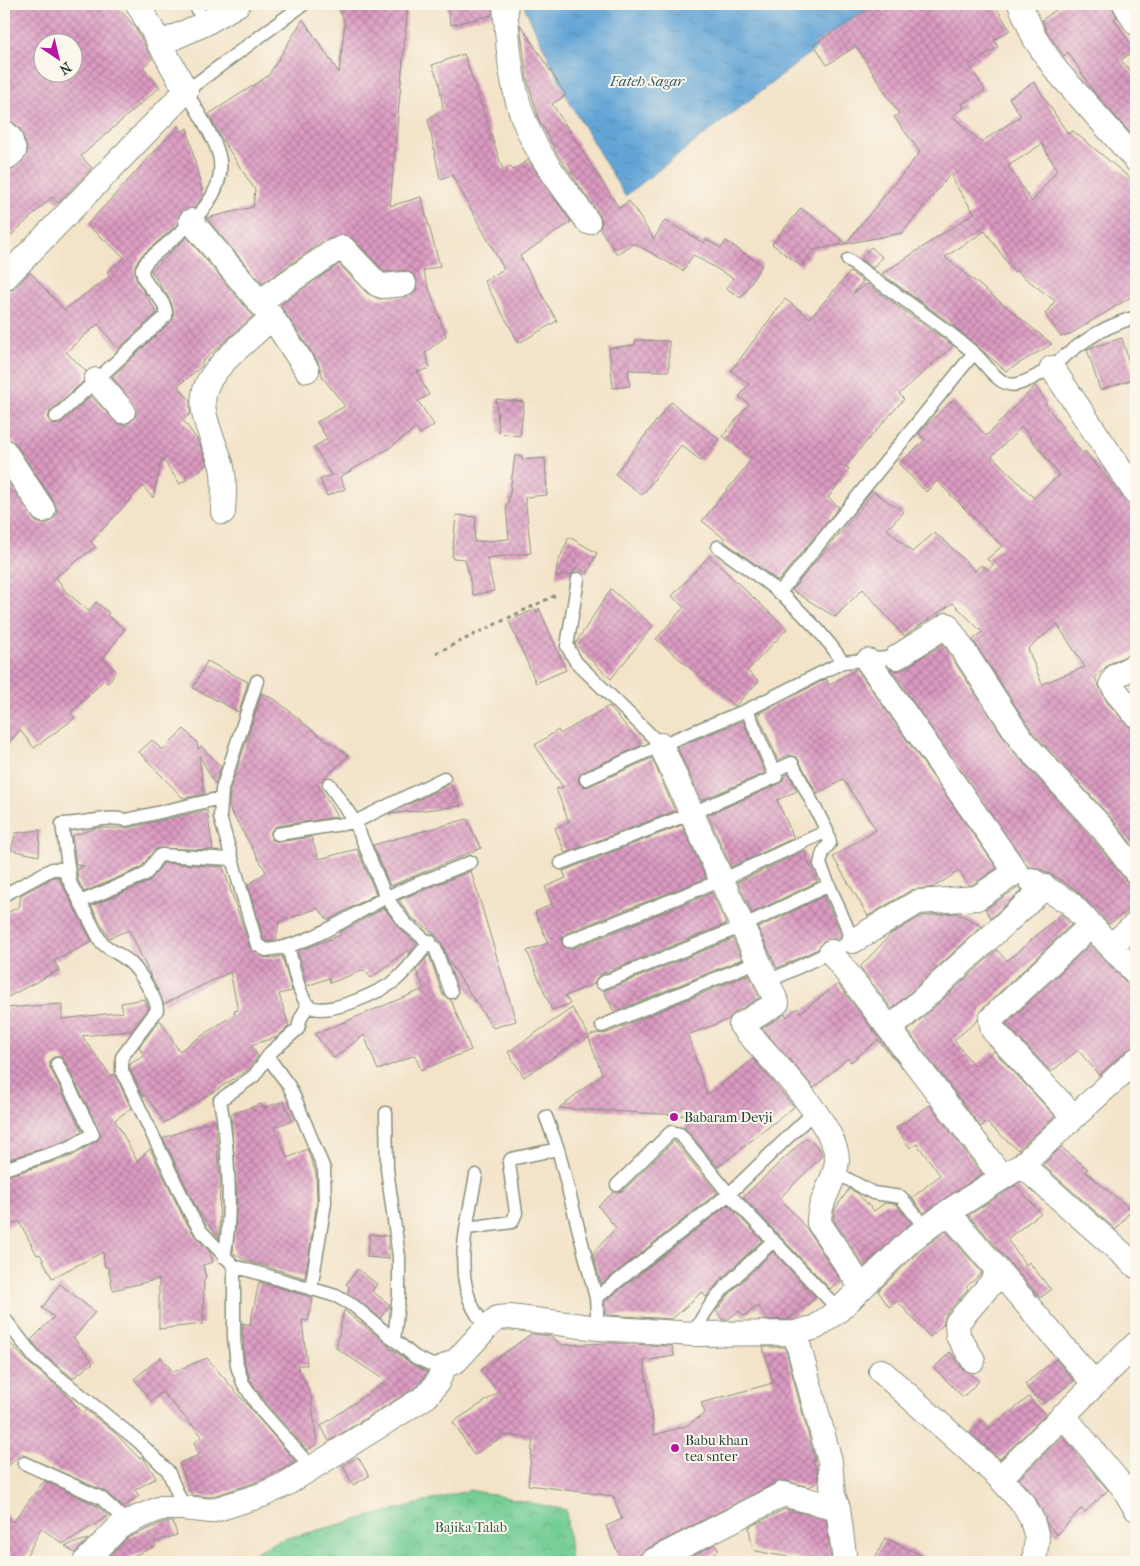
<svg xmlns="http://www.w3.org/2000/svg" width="1140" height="1566" font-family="'IM FELL French Canon',serif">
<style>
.park{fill:url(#park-crowns);stroke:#4a8664}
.water{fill:url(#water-ripples);stroke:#407085}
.building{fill:url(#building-cross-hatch);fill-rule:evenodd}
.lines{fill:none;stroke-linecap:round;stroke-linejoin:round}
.service-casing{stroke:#89907e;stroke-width:15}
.minor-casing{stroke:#89907e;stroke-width:26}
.path{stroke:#89907e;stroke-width:3;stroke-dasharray:4 4;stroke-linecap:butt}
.service{stroke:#fff;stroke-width:12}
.minor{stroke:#fff;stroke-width:24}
.poi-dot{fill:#b5179e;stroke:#fbf7ec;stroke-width:2}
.labels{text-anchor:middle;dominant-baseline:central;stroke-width:4;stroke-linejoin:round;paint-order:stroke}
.poi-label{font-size:14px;fill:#1f3d34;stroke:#fbf7ec;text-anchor:start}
.park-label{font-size:14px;fill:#34614c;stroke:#fbf7ec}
.water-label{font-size:15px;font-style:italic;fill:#335c65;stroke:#fbf7ec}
</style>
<defs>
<pattern id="park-crowns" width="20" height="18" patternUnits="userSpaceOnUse" patternTransform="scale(1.25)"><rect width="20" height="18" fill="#74ce95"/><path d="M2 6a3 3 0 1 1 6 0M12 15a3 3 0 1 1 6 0" fill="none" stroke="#5fa87a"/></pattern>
<pattern id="water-ripples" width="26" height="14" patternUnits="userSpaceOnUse" patternTransform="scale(1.25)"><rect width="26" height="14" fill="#62a4d6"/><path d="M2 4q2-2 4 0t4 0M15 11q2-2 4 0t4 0" fill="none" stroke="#5087ae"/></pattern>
<pattern id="building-cross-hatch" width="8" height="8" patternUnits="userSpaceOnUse" patternTransform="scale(1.25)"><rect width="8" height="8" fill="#dc9ac2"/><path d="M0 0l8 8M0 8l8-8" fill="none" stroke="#b27f9e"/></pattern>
</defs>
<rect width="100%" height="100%" fill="#fbf7ec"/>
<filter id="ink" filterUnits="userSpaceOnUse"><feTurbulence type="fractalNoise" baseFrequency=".02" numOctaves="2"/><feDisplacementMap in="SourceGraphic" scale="10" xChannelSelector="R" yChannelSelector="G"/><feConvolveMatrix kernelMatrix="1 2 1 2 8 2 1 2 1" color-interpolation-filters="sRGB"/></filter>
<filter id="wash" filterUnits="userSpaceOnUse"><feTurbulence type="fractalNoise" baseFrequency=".0096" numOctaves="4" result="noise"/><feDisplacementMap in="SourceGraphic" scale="20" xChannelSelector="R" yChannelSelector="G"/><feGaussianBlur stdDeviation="1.12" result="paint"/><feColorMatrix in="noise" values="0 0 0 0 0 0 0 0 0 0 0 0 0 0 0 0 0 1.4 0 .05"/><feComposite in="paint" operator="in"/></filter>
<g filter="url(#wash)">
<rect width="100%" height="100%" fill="#f3e3c8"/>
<path class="park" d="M470 1490 566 1510 571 1562H236L277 1541Z"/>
<path class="water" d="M523 4H874L625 196 571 105Z"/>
<g id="blocks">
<path class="building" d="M18 4H115L135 27 152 59 143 67 160 87 81 156 92 168 58 203 52 197 4 242V173L13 170 27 154V147L20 129 13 122 4 119V18ZM42 42H72V72H42Z
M336 4H408L390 206 421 197 440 266 423 271 446 336 425 353 430 368 417 372 429 395 418 401 434 425 420 434 416 428 388 449 340 477 345 489 327 496 320 479 331 475 314 447 327 439 317 422 345 406 323 378 318 362 280 305 339 264 367 293 379 299 412 295 417 289 415 276 410 272 403 270 385 272 353 239 345 235 325 240 262 284 206 218 253 207 255 190 221 138 209 114 268 76 303 19 339 73 345 22Z
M446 4H491L492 15 451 25Z
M876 4H994L1010 30 994 40 998 47 969 65 985 90 962 104 964 108 952 116 981 142 1021 116 1009 98 1034 82 1068 134 1073 131 1130 178 1136 209V294L1067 336H1060L1045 314 1055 301 1016 271 1014 272 985 231 945 257 1052 344 1006 371 949 322 882 274 974 213 953 181 952 172 902 233 813 250 801 266 772 244 801 208 846 243 920 152 894 117 899 114 856 46 827 65 814 44ZM1042 144 1057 170 1032 202 1008 166Z
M1064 4H1111L1117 17 1114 19 1135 50 1121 60 1136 78V140L1095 93 1068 52 1064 56 1047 32 1042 20Z
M520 24 566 95 552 104 619 208 629 201 654 239 665 220 704 243 706 239 721 248 726 241 762 265 741 298 726 288 733 278 693 255 683 271 634 243 617 254 600 229 602 221 599 214 558 155 539 120 527 78Z
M464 54 503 170 510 166 513 170 528 160 571 222 520 256 557 321 519 343 484 281 504 269 452 175 440 179 428 119 443 108 439 82 432 65Z
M178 126 182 132 187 128 203 196 194 208 182 211 178 217V224L142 255 135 265 136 279 157 313 118 349 98 324 66 352 86 371 83 382 50 411 48 419 53 425 61 423 91 396 118 424 125 425 132 421 136 415V408L112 377 173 319V308L170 300 151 271 187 237 253 316 202 362V366L178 386 190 400V414L183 420 199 442 207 465 180 484 162 458 153 498 143 486 91 542 95 547 56 577 66 592 89 611 96 602 109 613 107 615 125 629 103 658 116 671 108 683 104 680 71 713 75 718 34 748 20 730 4 749V624L10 619 4 609V476L36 522 43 524 50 522 55 517 57 510 54 502 15 443 4 437V292L14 289 30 272 64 310 110 276 107 272 125 258 87 225Z
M871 247 882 257 873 268 861 259Z
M850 272 863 281 853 293 867 284 953 346 899 394 904 399 845 466 849 469 828 498 839 507 778 581 724 541 725 539 702 521 752 459 723 436 749 404 739 397 749 384 731 371 785 299 810 318Z
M1122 338 1134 379 1100 390 1087 349Z
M635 340 669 341V371L628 370 630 386 613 388 609 348 635 345Z
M1035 386 1047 402 1045 404 1083 454 1085 451 1136 514V651L1109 664 1095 678 1107 702 1136 734V850L1113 820 1033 733 973 640 982 632 953 603 904 636 863 589 835 617 792 590 874 492 904 512 887 529 912 552 934 533 944 540 975 571 981 565 988 570 993 565 987 559 1002 546 937 481 926 492 899 464 925 440 919 434 927 424 953 400 986 436ZM1022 427 1059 475 1034 498 992 456ZM1057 624 1085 667 1042 684 1028 649Z
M496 399 524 402 520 436 499 433Z
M671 402 719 439 701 461 681 445 642 495 615 474Z
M515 456H522V460L545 458 547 495 525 497 531 553 487 558 494 591 473 595 465 559 452 558 456 515 476 517 474 542 509 539 506 506 508 505Z
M569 537 597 553 587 574 577 567 572 574 556 577 557 565Z
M709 556 787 629 747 671 759 681 735 706 656 639 684 607 672 596Z
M611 589 653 626 611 679 575 644Z
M539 608 566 670 536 683 509 621 536 609 537 613Z
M943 644 1012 750 1092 838 1125 880 1136 885V905L1109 924 1076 890 1056 877 1037 868 1028 867 890 669 897 671 904 669Z
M207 661 248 682 239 712 193 688Z
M857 669 997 868 972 885H968L959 871 934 887 911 890 868 916 833 857 876 830 843 779 817 794 797 757 789 755 778 760 758 714 826 679 829 685Z
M262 693 276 700 317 734 349 755 318 784 337 817 276 826 271 831V839L279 842 311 837 319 859 357 849 376 894 328 920 318 908 279 922 276 940 267 942 264 940 248 885 266 872 229 808 230 791Z
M609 706 642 745 583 772 578 778 579 783 585 787 589 786 652 758 675 811 565 853 555 828 569 822 556 789 563 787 535 745 558 730 560 734Z
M743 721 765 773 701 800 677 747Z
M184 729 197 742 198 749 201 746 221 767 215 784 199 755 204 794 183 798 139 752 152 740 162 750Z
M788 774 797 791 777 800 794 838 731 867 708 815 779 784 783 781 784 776Z
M450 783 461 806 389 814 448 785Z
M207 810 213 850 157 848 140 868 84 892 78 880 77 869 84 866 76 865 72 836 96 828H128Z
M467 819 481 848 390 886 373 845Z
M682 825 706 878 566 933 561 939 562 944 567 949H572L712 893 726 924 599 975 594 984 565 996 570 1004 552 1010 527 951 548 943 535 912 552 904 545 887 566 878 563 871Z
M40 830 39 856 11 850 16 833Z
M804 851 817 882 752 913 738 882Z
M163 863 223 867 250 948 263 957 274 958 282 956 292 991 279 994 289 1026 277 1037 251 1045 258 1056 249 1069 164 1123 146 1095 144 1097 130 1069V1064L144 1056 139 1047 160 1020 179 1051 235 1014 234 1011 238 1010 230 972 164 1004 129 930 109 938 91 906 149 882Z
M471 871 516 1021 493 1028 448 960 443 945 436 935 411 917 399 900Z
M54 877H58L92 942 54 961 59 970 4 999V914L19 907 21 895Z
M1019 887 1022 890 991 918 985 909Z
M824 896 841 934 840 938 823 941 818 949 777 968 758 928Z
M384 908 399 928 417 944 409 954 408 950 371 978 364 970 330 983 329 978 307 986 298 951 341 935 339 933Z
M957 913 982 926 892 1009 860 967 891 934 922 916Z
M1061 914 1071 925 982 1009 978 1020 954 1040 974 1066 994 1051 1055 1116 1018 1150 986 1122 981 1127 908 1031 997 950 1007 961Z
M733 939 742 959 614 1012 604 991Z
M1090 945 1126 982 1136 987V1047L1127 1050 1099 1075 1078 1050 1051 1072 1006 1024Z
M429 955 443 995 451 1000 471 1050 421 1070 415 1055 378 1070 364 1035 334 1058 315 1034 424 989 416 970Z
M749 974 759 998 734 1013 729 1019 688 1035 707 1095 753 1059 794 1107 718 1167 684 1127 695 1116 559 1108 602 1074 588 1036 598 1033 605 1034Z
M838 984 902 1068 878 1040 851 1062 848 1058 814 1088 762 1028 785 1014 787 1017 797 1008 801 1012Z
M145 999 148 1008 130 1032 129 1031 82 1036 111 1076 115 1074 131 1108 115 1120 137 1161 150 1149 184 1219 195 1236 210 1252 213 1262 203 1265 206 1278 204 1279 203 1324 159 1329V1279L113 1290 108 1267H105L103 1252 52 1278 40 1254 37 1255 19 1221 4 1228V1177L72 1156 97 1141 101 1134 64 1060 61 1057H54L50 1060V1068L82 1131 66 1141 4 1161V1107L7 1105 4 1094V1008L62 1004V1019L123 1012 121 1003Z
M572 1008 588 1034 524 1077 508 1052Z
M284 1101 292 1121 274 1127 288 1158 307 1149 316 1173 317 1202 305 1278 245 1260 233 1253 237 1200 231 1114 261 1104 263 1108Z
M930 1105 982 1174 924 1213 912 1198 940 1175 917 1144 910 1148 896 1128Z
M215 1120 220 1179 219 1238 198 1211 163 1138Z
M806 1138 820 1149 822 1156 780 1198 807 1229 840 1280 830 1289 743 1197Z
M674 1141 717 1193 601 1284 593 1253 616 1228 598 1206 614 1192 623 1191Z
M1061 1147 1088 1169 1085 1171 1131 1210 1116 1230 1043 1165Z
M1016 1185 1041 1213 1007 1239 1026 1265 1029 1262 1051 1290 1040 1298 969 1215Z
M849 1189 857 1193 874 1211 885 1203 896 1204 911 1223 864 1266 833 1219 835 1209Z
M728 1205 762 1240 722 1278 706 1297 702 1292 672 1319 607 1315 604 1302Z
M946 1231 982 1273 966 1287 968 1289 946 1314 943 1325 930 1337 897 1301 889 1307 878 1291 920 1250Z
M370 1234 388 1236 389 1259 367 1257Z
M773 1252 816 1298 789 1319 768 1320 758 1306 744 1316 739 1311 727 1320H723L716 1311 734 1289Z
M358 1269 377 1284 372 1291 390 1305 380 1318 348 1293 349 1287 346 1284Z
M259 1282 313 1298 308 1321 302 1320 307 1365H297L311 1396 317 1444 307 1450 266 1403 250 1379 245 1364 242 1323 250 1325Z
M60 1284 95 1312 74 1338 93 1363 73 1378 41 1352 31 1340 54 1317 42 1308Z
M344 1310 387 1344 391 1350 392 1349 410 1363 427 1372 418 1386 329 1441 321 1426 386 1381 336 1348Z
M531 1334 550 1336 562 1345 613 1343 672 1346 674 1356 644 1361 654 1435 686 1426 705 1413 701 1403 773 1383 763 1347H785L815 1460 813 1461 817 1471 818 1482 809 1487 786 1481 777 1482 645 1550 639 1555 637 1562H622L606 1526 622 1519 613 1496 528 1485 533 1438 505 1435 474 1455 453 1422 498 1393 481 1370Z
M4 1337 30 1364 59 1388 83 1413 86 1410 115 1433 139 1458 143 1457 156 1478 135 1490 139 1496 123 1507 104 1491 21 1454 4 1470Z
M950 1352 962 1368 979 1381 963 1397 934 1368Z
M161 1357 173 1372 207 1358 296 1462 257 1482 210 1497 192 1495 179 1463 199 1455 194 1443 202 1436 162 1392 151 1401 134 1379Z
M1056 1359 1074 1381 1041 1405 1025 1384Z
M1029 1397 1045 1415 1000 1459 970 1433 983 1420 990 1428Z
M1062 1436 1108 1490 1085 1512 1081 1509 1057 1535 1047 1524 1036 1498 1019 1479Z
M358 1457 369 1476 353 1485 343 1466Z
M44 1481 96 1505 108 1516 63 1544 41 1528 29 1552 18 1562H4V1513L13 1522Z
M785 1509 826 1519 831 1562H815L756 1551 752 1547 749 1527Z
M164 1522H173L177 1535 154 1542 156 1546 119 1562H104L127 1538Z
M885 1538 935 1562H873Z
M88 1539 75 1553 65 1546Z
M715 1544 719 1550 701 1562H681Z"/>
</g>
</g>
<g filter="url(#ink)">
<use href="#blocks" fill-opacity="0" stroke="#89907e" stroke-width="1"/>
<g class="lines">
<defs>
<path id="service" d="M195 4 204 24
M848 260C889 290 936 320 974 353 986 363 999 389 1018 384 1045 376 1062 356 1085 341 1100 330 1119 322 1136 317
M56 417 166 316C167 296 142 288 142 269L147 261C177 234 233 198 218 152 212 133 196 109 186 91L304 4
M718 547C768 582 808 611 843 662
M578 579 567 646 576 662 661 745
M780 592 974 353
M257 681 222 789 220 817 257 945 266 950C309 946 348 917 385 898 413 884 443 874 471 862
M586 779 661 745 747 710 843 662 897 657
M329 784 355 822 386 897 405 923 435 948 451 992
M278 834 355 822 444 778
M561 863 692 813 776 777 747 710
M70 880 62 824C83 824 107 815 126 820L221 798
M4 895 52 869H63L101 942C109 950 118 953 127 960 137 967 157 998 157 1010L122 1057V1071L191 1215 201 1231 234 1266
M80 902 144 875C152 870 153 859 161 855L231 859
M569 941 722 880 827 831
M288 946C292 961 298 994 308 1005 323 1019 384 991 397 979 409 968 419 954 430 941
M767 982 853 941 820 864 823 852 830 843 827 831 792 763 774 771
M602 983 743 926 829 885
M602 1026 758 961
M268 1057 289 1086 297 1103 324 1169 325 1203 311 1289
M386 1113 387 1169 399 1257V1294L394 1340
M546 1117 558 1149 596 1298 598 1328
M4 1169 69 1148 93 1134 57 1064
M835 1172 873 1193 901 1197 926 1229
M476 1175C470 1211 457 1255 467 1291 470 1305 478 1316 486 1329
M617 1185 669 1134 672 1132 680 1134 729 1194 839 1310
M467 1228 512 1222 516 1213 509 1163 511 1159 558 1149
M224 1257C233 1215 228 1142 220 1100L254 1076 271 1052 298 1029 300 1020 308 1004
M596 1298 729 1194 815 1111
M4 1318 35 1358 138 1441 168 1471 184 1508
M694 1334C710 1295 743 1270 773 1241
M24 1463 101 1498 128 1523
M311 1467 259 1408 243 1383 237 1366 234 1337V1266L336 1296 354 1306 415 1357 430 1364 444 1367"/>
<path id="minor" d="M505 4C508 44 510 87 526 125 540 160 567 191 588 222
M1020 4 1035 39 1056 70 1136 160
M1125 4 1136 23
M159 44 204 24 238 4
M4 132 10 138 14 151 4 160
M191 221 272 317 307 370
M4 279 186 91 138 4
M259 302 333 252 343 248 377 284 383 286 404 284
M1052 368 1136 493
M96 380 123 411
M4 451 43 510
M223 512C224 497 225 482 222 467 215 439 192 407 210 379 225 356 252 337 272 317
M897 657 947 625 1022 741 1103 829 1136 872
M1136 665 1116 676 1112 683 1117 693 1136 715
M661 745 777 1003 741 1025C764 1052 839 1126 837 1161 835 1183 818 1201 819 1223L862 1288
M1031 880 1069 902 1136 973
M853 941 918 902 977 898 1016 872 868 661
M1111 946 1136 924
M831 952 1002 1177
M891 1028 1045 887
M1074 1117 993 1030 991 1019 1091 925
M1022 1165 1136 1266
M948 1212 1095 1384
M973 1360 958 1336 957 1323 1000 1273
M881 1371 1000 1478 1024 1505 1032 1520 1037 1538 1034 1562
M1063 1415 1123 1487 1136 1509
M1000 1478 1136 1344
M85 1562 119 1527 139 1517 161 1508H184L211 1511 262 1495 286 1484 427 1396 437 1383 444 1367 457 1360 490 1324 498 1318 510 1317 598 1328 694 1334 795 1333
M651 1562 783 1494 838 1508
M845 1562 838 1508 833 1495 830 1461 795 1333 816 1327 839 1310 911 1240 948 1212 1022 1165 1136 1060"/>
</defs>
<use href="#service" class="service-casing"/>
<use href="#minor" class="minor-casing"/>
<path class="path" d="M436 653 558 594"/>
<use href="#service" class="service"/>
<use href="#minor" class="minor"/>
</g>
</g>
<g class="poi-dot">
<circle cx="674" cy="1117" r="5"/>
<circle cx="675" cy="1448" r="5"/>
</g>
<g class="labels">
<g class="poi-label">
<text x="684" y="1117">Babaram Devji</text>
<text x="685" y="1440">Babu khan<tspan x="685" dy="16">tea snter</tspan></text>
</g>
<g class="park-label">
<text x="471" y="1527">Bajika Talab</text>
</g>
<g class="water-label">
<text x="647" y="81">Fateh Sagar</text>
</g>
</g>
<rect width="1140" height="1566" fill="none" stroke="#fbf7ec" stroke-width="20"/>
<g transform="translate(58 58) rotate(145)"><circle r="24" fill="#fbf7ec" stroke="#a3ada2"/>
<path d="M0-4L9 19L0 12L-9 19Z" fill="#b5179e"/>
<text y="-8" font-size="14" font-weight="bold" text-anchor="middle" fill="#1f3d34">N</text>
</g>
</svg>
